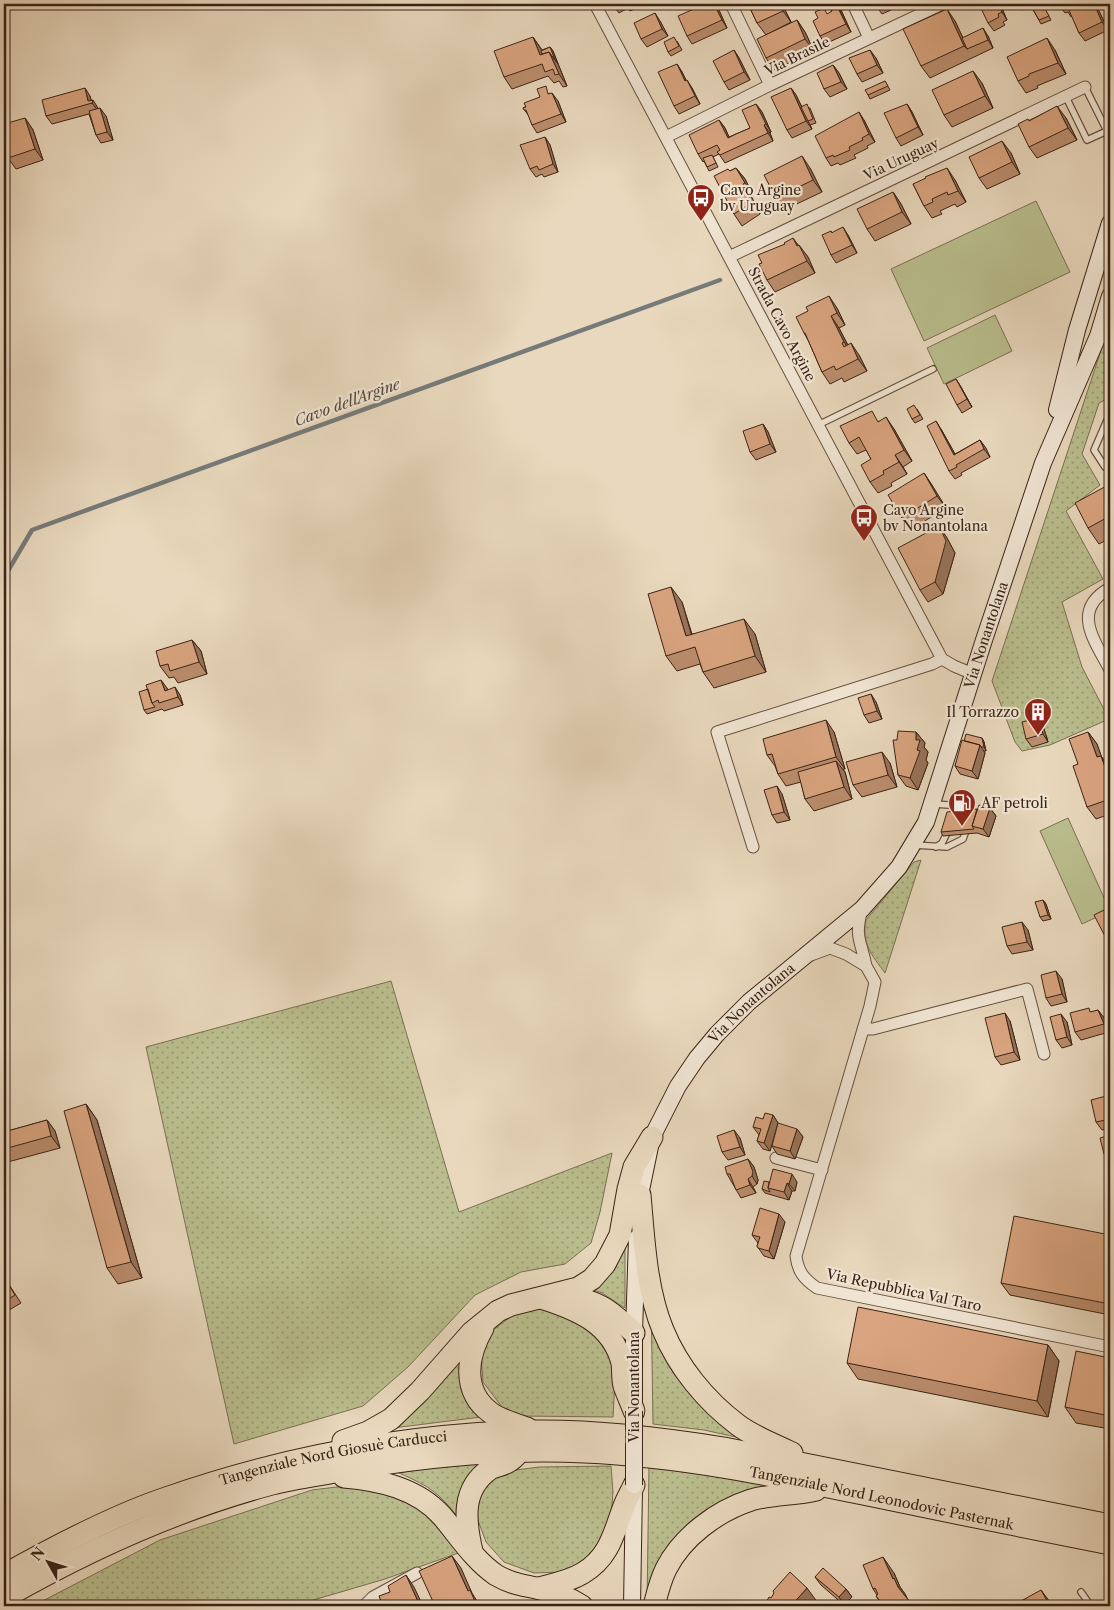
<svg xmlns="http://www.w3.org/2000/svg" width="1114" height="1610" font-family="'Libre Caslon Text',serif">
<style>
.green{fill:url(#green-dots);stroke:#7a7052}
.pitch{fill:#babe8e;stroke:#7a7052}
.lines{fill:none;stroke-linecap:round;stroke-linejoin:round}
.stream{stroke:#767b7a;stroke-width:4.5}
.lane-casing{stroke:#665040;stroke-width:8}
.street-casing{stroke:#665040;stroke-width:13}
.secondary-casing{stroke:#3b2316;stroke-width:18}
.highway-casing{stroke:#3b2316;stroke-width:23}
.lane{stroke:#f1e6d4;stroke-width:5.5}
.street{stroke:#f1e6d4;stroke-width:11}
.secondary{stroke:#f1e6d4;stroke-width:16}
.highway{stroke:#e9d8bd;stroke-width:21}
.secondary-bridge-casing{stroke:#3b2316;stroke-width:18;stroke-linecap:butt}
.secondary-bridge{stroke:#f1e6d4;stroke-width:16}
.wall{fill:#bb8d6d;stroke:#3b2316}
.shaded-wall{fill:#987359;stroke:#3b2316}
.building{fill:#d9a47f;stroke:#3b2316}
.labels{text-anchor:middle;dominant-baseline:central;stroke-width:4.5;stroke-linejoin:round;paint-order:stroke}
.street-label{font-size:14px;fill:#3b2316;stroke:#f1e6d4}
.poi-label{font-size:14px;fill:#3b2316;stroke:#f1e6d4;text-anchor:start}
.water-label{font-size:15px;font-style:italic;fill:#544840;stroke:#f1e6d4}
</style>
<defs>
<pattern id="green-dots" width="8" height="8" patternUnits="userSpaceOnUse" patternTransform="scale(1.25)"><rect width="8" height="8" fill="#babe8e"/><path d="M2 2h.1M6 6h.1" fill="none" stroke="#989a73" stroke-width="1.8" stroke-linecap="round"/></pattern>
</defs>
<rect width="100%" height="100%" fill="#e9d8bd"/>
<filter id="stains"><feTurbulence type="fractalNoise" baseFrequency=".004" numOctaves="4"/><feColorMatrix values="0 0 0 0 .2 0 0 0 0 .09 0 0 0 0 .02 0 0 0 .5 -.17"/></filter>
<radialGradient id="worn" r=".72"><stop offset=".6" stop-color="#630" stop-opacity="0"/><stop offset="1" stop-color="#630" stop-opacity=".3"/></radialGradient>
<path class="green" d="M1110 323V397L1099 403 1082 454 1100 485 1066 511 1103 579 1062 602 1082 667 1109 719 1050 745 1022 751 1015 742 992 681Z
M921 860 885 973C872 955 861 944 866 920L914 862Z
M391 981 459 1212 612 1153 600 1212 591 1243 565 1264 521 1272 475 1295 408 1367 363 1406 234 1444 146 1047Z
M625 1245V1308L602 1293 588 1288Z
M651 1296 693 1385 763 1443 704 1430 653 1424Z
M547 1304 593 1325 616 1362 613 1417 521 1416 502 1407 483 1382 481 1355 493 1330 517 1312Z
M471 1342 489 1416 393 1428Z
M487 1462 462 1523C441 1494 431 1487 399 1473L436 1466Z
M649 1465 780 1484 696 1523 647 1606Z
M611 1466 613 1492 610 1529 595 1553 565 1572 534 1573 504 1562 486 1542 476 1515 482 1489 501 1472 539 1467Z
M361 1484 405 1497 436 1519 464 1551 385 1579 293 1606H190L188 1604 184 1606H33L160 1540 312 1490Z"/>
<path class="pitch" d="M1036 201 1070 272 924 341 891 269Z
M995 315 1012 351 944 384 927 348Z
M1068 818 1110 911 1082 924 1040 831Z"/>
<g class="lines">
<path class="stream" d="M4 575 9 569 32 530 720 280"/>
<defs>
<path id="lane" d="M1066 97 1087 140 1107 131 1085 87
M1110 418 1107 420 1094 450 1105 467 1110 464
M818 425 933 369
M934 804 963 806 970 811 971 817
M914 845 947 847 963 839 967 828
M936 847 942 843 949 829
M1081 1592 1091 1606"/>
<path id="street" d="M595 4 942 659 954 666 973 674
M731 4 770 85
M853 4 869 38
M666 137 770 85 942 4
M729 257 1085 87
M1110 588C1070 610 1095 641 1110 670
M753 847 717 732 932 664 942 659
M811 955 830 948 846 954 866 966C861 940 854 938 862 909
M866 966 875 982 870 1006 796 1256C798 1272 804 1279 817 1288L1110 1347
M863 1029H873L1027 989 1044 1054
M776 1158 822 1170
M364 1606 373 1597 417 1573"/>
<g id="secondary">
<path d="M1057 410 1077 330 1110 223"/>
<path id="s1" d="M639 1206 640 1195 652 1137 678 1086 697 1058 717 1034 749 1002 862 909 899 867 926 822 983 643 1043 463 1098 336 1110 296"/>
<path d="M634 1404V1333L637 1238"/>
<path d="M632 1606 634 1489"/>
</g>
<g id="highway">
<path d="M640 1195C644 1239 646 1289 663 1330 678 1367 706 1401 738 1425 754 1437 774 1444 792 1453"/>
<path d="M564 1294C599 1302 608 1308 634 1333"/>
<path d="M541 1298C576 1309 612 1323 622 1363 623 1370 622 1378 624 1386 627 1394 631 1403 634 1411"/>
<path d="M483 1328C467 1356 461 1391 491 1413 501 1420 515 1424 527 1428"/>
<path d="M343 1441 368 1432 391 1419 420 1391 471 1333 498 1311 511 1305 578 1288 592 1279 605 1264 620 1235 628 1189 634 1167 652 1137"/>
<path d="M344 1477C379 1480 417 1488 442 1516 459 1536 474 1560 496 1575 511 1584 524 1585 540 1589 554 1592 570 1598 582 1606"/>
<path d="M472 1551C465 1521 461 1489 490 1469 495 1466 502 1466 508 1462 512 1460 516 1456 519 1452"/>
<path id="s2" d="M4 1575C52 1548 111 1517 163 1499 282 1457 407 1434 533 1431 596 1430 662 1438 724 1448L1110 1525"/>
<path d="M539 1588C554 1584 570 1581 583 1573 610 1557 614 1532 624 1506 627 1498 631 1492 634 1485"/>
<path id="s3" d="M4 1598C88 1550 178 1509 272 1484 296 1478 321 1475 346 1470 425 1456 504 1448 585 1452 679 1456 771 1475 863 1494 945 1511 1028 1528 1110 1544"/>
<path d="M654 1606C657 1594 660 1581 666 1569 682 1537 717 1511 751 1500 772 1494 795 1495 816 1490"/>
</g>
</defs>
<use href="#lane" class="lane-casing"/>
<use href="#street" class="street-casing"/>
<use href="#secondary" class="secondary-casing"/>
<use href="#highway" class="highway-casing"/>
<use href="#lane" class="lane"/>
<use href="#street" class="street"/>
<use href="#secondary" class="secondary"/>
<use href="#highway" class="highway"/>
<defs>
<path id="secondary-bridge" d="M634 1485V1411"/>
</defs>
<use href="#secondary-bridge" class="secondary-bridge-casing"/>
<use href="#secondary-bridge" class="secondary-bridge"/>
</g>
<path class="wall" d="M612 4H645L630 11 628 8 619 13Z
M748 4H782L791 22 766 35 757 23Z
M818 4H828L820 7Z
M837 4 841 10 851 32 825 44 820 36 828 14 832 11Z
M875 4H897L890 8 891 10 882 14Z
M1000 4 1007 20 1003 22 1005 25 994 31 988 23Z
M1017 4H1040L1042 8 1044 7 1051 20 1041 24 1031 6 1022 10Z
M1077 4 1079 7 1086 4H1094L1098 9 1108 30 1085 41 1079 33 1072 16 1071 17 1068 12 1065 13 1062 9Z
M718 8 727 28 692 44 687 36Z
M797 20 805 32 814 51 774 70 766 58Z
M660 21 668 36 647 47 641 39Z
M955 21 963 38 988 36 993 48 930 78 921 66Z
M533 37 542 50 550 47 553 51 567 86 563 87 559 81 554 83 548 76 512 89 504 77Z
M677 41 682 50 671 56 668 52Z
M734 50 739 58 750 80 729 90 724 82Z
M1055 50 1066 74 1037 86 1038 88 1026 93 1018 81Z
M876 58 883 73 862 82 857 74Z
M677 64 682 72 686 80 692 88 700 104 679 114 674 106Z
M833 65 839 73 847 89 830 97 824 89Z
M885 81 890 90 870 99 868 95Z
M982 83 993 108 952 127 944 115Z
M791 88 796 95 802 107 810 108 816 123 810 125 812 129 792 138 787 130Z
M550 93 558 101 566 122 537 133 532 125 529 116 523 108Z
M90 96 91 101 106 116 113 140 101 143 96 135 89 114 52 124 46 116Z
M756 104 762 112 771 132 770 133 773 141 725 163 719 154 713 157 718 167 709 171 704 161 703 162 698 154 719 120 725 128 729 137 750 128Z
M907 104 912 112 923 135 901 146 896 138Z
M25 118 33 130 43 160 16 169 8 158Z
M1066 118 1077 140 1037 158 1029 147V121Z
M864 120 875 142 867 146 868 148 854 155 856 158 840 165 838 163 831 166 826 158Z
M545 137 550 145 558 172 544 177 542 174 536 177 530 169Z
M1011 153 1020 174 987 189 979 178Z
M736 168 745 179 753 195 751 196 760 214 742 226 734 214 730 171Z
M810 168 822 192 784 210 776 198Z
M955 180 966 202 957 207 955 204 940 211 942 214 932 218 924 206 913 184Z
M893 192 901 204 911 224 875 241 867 229Z
M831 231 832 233 848 235 857 253 836 263 831 255Z
M785 244 798 245 808 257 815 273 775 292 767 280 762 263Z
M837 308 845 325 839 328 848 345 859 355 867 371 844 382 842 378 830 384 822 372 808 340 804 333 808 311Z
M956 379 961 387 972 407 962 413 957 405Z
M917 409 923 419 915 423 912 419Z
M879 421 894 429 912 461 903 467 907 474 891 483 892 486 878 493 870 482 871 459 866 450 857 454 849 443Z
M763 424 768 432 776 452 756 460 750 452Z
M941 429 955 454 980 440 990 457 961 473 962 475 955 479 949 471Z
M924 473 946 508 910 530 902 518Z
M1110 484V538L1099 544 1088 528Z
M939 526 947 538 955 553 943 594 928 602 920 590Z
M682 602 692 634H755L766 672 714 688 703 672 700 664 677 671 666 656Z
M192 640 201 651 207 674 178 683 174 677 169 678 160 666Z
M167 688V690L180 695 183 705 164 711 162 709 147 714 144 710Z
M876 702 882 719 869 723 864 715Z
M1043 726 1048 742 1032 747 1026 739Z
M834 732 845 769H843L845 772 852 799 814 811 805 799 801 782 786 786 778 774 775 766 767 755Z
M916 732 925 743 924 747 928 752 926 760 928 763 918 790 906 786 898 775 897 740Z
M1088 732 1097 744 1101 756 1110 769V814L1096 819 1087 807 1078 764Z
M982 738 984 742 986 751H984L985 753 978 779 960 774 955 766 964 741Z
M890 763 897 787 862 797 853 785Z
M782 794 790 820 777 823 772 815Z
M990 808 996 816 989 837 977 833 943 836 941 832Z
M1043 900 1046 904 1051 919 1043 921 1040 917Z
M1028 930 1033 950 1012 954 1007 946Z
M1062 979 1067 1002 1051 1006 1046 998Z
M1098 1010 1104 1018 1109 1032 1081 1040 1075 1032 1092 1012Z
M1010 1021 1020 1060 1001 1065 995 1057Z
M1067 1022 1072 1045 1062 1048 1056 1040Z
M1110 1095V1128L1102 1130 1096 1122Z
M86 1104 97 1120 142 1278 118 1284 107 1268Z
M773 1115 778 1123 770 1151 763 1149 757 1141 759 1135 753 1127 763 1119Z
M47 1120 55 1131 60 1148 4 1163V1132Z
M797 1129 803 1137 795 1159 777 1154 772 1146Z
M1110 1135V1162L1104 1154Z
M740 1138 745 1155 728 1160 722 1152Z
M748 1159 754 1167 758 1180 757 1184 753 1187 756 1193 741 1198 727 1174Z
M769 1182H797L795 1191H792L789 1200 765 1193 762 1189Z
M785 1222 774 1259 764 1256 757 1246 758 1243 752 1235Z
M1110 1235V1315L1010 1295 1001 1283Z
M6 1280 21 1303 4 1313V1281Z
M1048 1345 1059 1361 1048 1417 858 1379 847 1363Z
M1110 1358V1429L1076 1423 1065 1407Z
M894 1573 900 1587 905 1594 908 1600 913 1606H883L876 1596 877 1595 873 1589Z
M815 1577 846 1589 852 1597 844 1605 821 1585Z"/>
<path class="shaded-wall" d="M714 4 718 8 727 28 722 20Z
M780 4H782L791 22 783 11Z
M837 4 841 10 851 32 846 24Z
M998 4H1000L1007 20 1002 12Z
M1094 4 1098 9 1108 30 1102 22Z
M947 9 955 21 968 49H967L964 46Z
M655 13 660 21 668 36 662 29Z
M797 20 805 32 814 51 805 39Z
M983 28 988 36 993 48 988 40Z
M533 37 541 49 546 63 540 55Z
M1047 38 1055 50 1066 74 1058 63Z
M550 47 553 51 558 64 555 60Z
M734 50 739 58 750 80 744 72Z
M870 50 876 58 883 73 877 65Z
M549 52 558 64 567 86 559 74Z
M677 64 682 72 690 89 685 81Z
M833 65 839 73 847 89 841 82Z
M973 71 982 83 993 108 985 96Z
M687 80 692 88 700 104 695 96Z
M85 88 90 96 92 103 88 101Z
M791 88 796 95 808 121 812 129 806 121Z
M552 93 558 101 566 122 561 114Z
M93 100 98 108V111L92 103Z
M756 104 762 112 771 132 766 124Z
M907 104 912 112 923 135 918 127Z
M1057 106 1066 118 1077 140 1068 128Z
M100 108 106 116 113 140 107 132Z
M859 112 864 120 875 142 869 134Z
M25 118 33 130 43 160 35 149Z
M719 120 725 128 733 146 728 138Z
M764 125 770 133 773 141 768 133Z
M545 137 550 145 558 172 553 164Z
M1002 141 1011 153 1020 174 1012 162Z
M802 156 810 168 822 192 813 180Z
M736 168 745 179 753 195 745 183Z
M947 168 955 180 966 202 958 191Z
M743 184 751 196 760 214 752 202Z
M893 192 901 204 911 224 902 212Z
M843 227 848 235 857 253 852 245Z
M793 238 802 250 799 245 808 257 815 273 797 246Z
M829 296 837 308 845 325 837 313Z
M831 316 839 328 852 354 844 342Z
M851 343 859 355 867 371 858 359Z
M956 379 961 387 972 407 967 399Z
M886 417 894 429 912 461 904 450Z
M936 421 941 429 960 463 954 455Z
M763 424 768 432 776 452 770 444Z
M980 440 986 448 990 457 984 449Z
M895 455 903 467 907 474 899 462Z
M924 473 932 485 946 508 937 496Z
M939 526 947 538 955 553 943 594 935 582Z
M671 587 682 602 695 647 686 636Z
M744 619 755 634 766 672 755 656Z
M192 640 201 651 207 674 199 662Z
M161 680 167 688 170 699 165 691Z
M175 687 180 695 183 705 178 697Z
M871 694 876 702 882 719 877 711Z
M1038 718 1043 726 1048 742 1043 734Z
M826 720 834 732 845 769 836 757Z
M916 732 925 743 924 747 928 752 926 760 928 763 918 790 910 778 917 750 916 740Z
M1088 732 1097 744 1106 769 1097 757Z
M982 738 984 742 986 751 984 747Z
M980 745 985 753 978 779 972 771Z
M882 752 890 763 897 787 888 775Z
M1101 756 1110 769V781Z
M836 761 845 772 852 799 844 787Z
M777 786 782 794 790 820 784 812Z
M990 808 996 816 989 837 983 829Z
M1043 900 1046 904 1051 919 1048 915Z
M1022 922 1028 930 1033 950 1027 942Z
M1056 971 1062 979 1067 1002 1062 994Z
M1098 1010 1104 1018 1109 1032 1104 1024Z
M1005 1013 1010 1021 1020 1060 1014 1052Z
M1061 1014 1067 1022 1072 1045 1067 1037Z
M86 1104 97 1120 142 1278 131 1262Z
M773 1115 778 1123 770 1151 764 1143Z
M47 1120 55 1131 60 1148 51 1136Z
M797 1129 803 1137 795 1159 790 1151Z
M734 1130 740 1138 745 1155 740 1147Z
M748 1159 754 1167 758 1180 757 1184 752 1176Z
M792 1174 797 1182 795 1191 789 1184Z
M748 1179 753 1187 756 1193 750 1185Z
M787 1183 792 1191 789 1200 784 1192Z
M779 1214 785 1222 774 1259 769 1251Z
M1048 1345 1059 1361 1048 1417 1037 1401Z
M452 1556 461 1568 472 1593 480 1606H477L468 1591Z
M883 1557 894 1573 900 1587 905 1594 909 1603 893 1579Z
M406 1575 414 1587 423 1606H420Z
M807 1588 818 1603 816 1606H791Z
M846 1589 852 1597 844 1605 839 1597Z
M1041 1590 1053 1606H1050Z"/>
<path class="building" d="M705 4H714L722 20 687 36 678 16Z
M748 4H780L783 11 757 23Z
M832 4H836L846 24 820 36 813 21 818 18 815 12 824 8 827 14 832 11 829 5Z
M875 4H881L876 6Z
M979 4H998L1002 12 998 14 999 17 988 23Z
M1030 4H1039L1041 8 1044 7 1049 16 1039 20Z
M1060 4H1063L1065 8 1062 9Z
M1063 4H1075L1077 8 1086 4H1094L1102 22 1079 33 1068 8 1066 9Z
M947 9 964 46 921 66 903 29Z
M655 13 662 29 641 39 634 23Z
M797 20 805 39 766 58 757 39Z
M983 28 988 40 967 49 962 38Z
M533 37 540 55 549 52 559 74 555 75 553 69 545 72 542 64 504 77 494 51Z
M674 37 679 46 668 52 664 42Z
M1047 38 1058 63 1029 74V76L1018 81 1007 57Z
M550 47 555 60 549 52 542 54 541 51Z
M734 50 744 72 724 82 713 61Z
M870 50 877 65 857 74 849 58Z
M677 64 685 81 687 80 695 96 674 106 658 72Z
M833 65 841 82 824 89 817 73Z
M973 71 985 96 944 115 932 90Z
M885 81 888 86 868 95 865 90Z
M546 86 548 94 552 93 561 114 532 125 526 110H524L523 108 526 107 524 103 540 97 537 89Z
M85 88 88 101 93 100 92 103 46 116 42 100Z
M791 88 806 121 787 130 771 97Z
M756 104 766 124 764 125 768 133 720 155 717 152 720 150 717 145 698 154 689 135 719 120 728 138 736 134 750 128 742 110Z
M807 104 813 119 808 121 801 107Z
M907 104 918 127 896 138 884 113Z
M1057 106 1068 128 1029 147 1018 124 1028 119 1029 121Z
M100 108 107 132 96 135 89 111Z
M859 112 869 134 862 138 863 140 849 147 850 150 834 157 833 155 826 158 815 136Z
M25 118 35 149 8 158 4 144V124Z
M545 137 553 164 539 170 537 166 530 169 520 145Z
M1002 141 1012 162 979 178 969 157Z
M712 155 716 163 707 167 703 158Z
M802 156 813 180 776 198 764 175Z
M736 168 745 183 743 184 752 202 734 214 714 176 728 169 730 171Z
M947 168 958 191 948 195 947 192 932 199 933 202 924 206 913 184 926 178 925 177Z
M893 192 902 212 867 229 857 209Z
M843 227 852 245 831 255 822 235 831 231 832 233 833 232Z
M793 238 797 246 799 245 807 261 767 280 759 264 762 263 758 255 785 244 784 243Z
M829 296 837 313 831 316 844 342 842 343 844 347 851 343 858 359 836 370 834 366 822 372 805 333H804L796 317 808 311 806 307Z
M956 379 967 399 957 405 946 384Z
M914 405 920 415 912 419 907 409Z
M872 411 878 422 886 417 904 450 895 455 899 462 883 471 884 474 870 482 861 465 871 459 859 437 849 443 840 426Z
M936 421 954 455 980 440 984 449 956 465 957 467 949 471 927 426Z
M763 424 770 444 750 452 743 431Z
M924 473 937 496 902 518 888 495Z
M1110 484V516L1088 528 1075 503Z
M939 526 946 541 935 582 920 590 898 548Z
M671 587 686 636 744 619 755 656 703 672 695 647 666 656 648 594Z
M1110 596V610L1105 599Z
M192 640 199 662 170 671 168 664 160 666 156 651Z
M161 680 165 691 175 687 178 697 159 703 158 700 152 703 146 685Z
M148 689 152 703 155 707 144 710 139 692Z
M871 694 877 711 864 715 858 698Z
M1038 718 1043 734 1026 739 1022 722Z
M826 720 836 757 778 774 772 754 767 755 763 739Z
M898 731 916 732V740H920L917 750 920 751 910 778 898 775 893 740H897Z
M1088 732 1097 757 1101 756 1110 781V799L1087 807 1073 766 1078 764 1069 739Z
M966 734 982 738 984 747H981L980 745 964 741Z
M962 740 980 745 972 771 955 766Z
M882 752 888 775 853 785 846 762Z
M836 761 844 787 805 799 798 772Z
M777 786 784 812 772 815 764 790Z
M979 805 990 808 983 829 972 826Z
M977 809 972 826 974 829 941 832 947 812Z
M1110 843V850L1107 845Z
M1043 900 1048 915 1040 917 1035 902Z
M1110 907V946L1094 915Z
M1022 922 1027 942 1007 946 1002 927Z
M1056 971 1062 994 1046 998 1041 975Z
M1089 1008 1090 1012 1098 1010 1104 1024 1075 1032 1070 1013Z
M1005 1013 1014 1052 995 1057 985 1018Z
M1061 1014 1067 1037 1056 1040 1050 1017Z
M1110 1095V1119L1096 1122 1091 1100Z
M86 1104 131 1262 107 1268 64 1111Z
M765 1113 773 1115 764 1143 757 1141 761 1129 753 1127 756 1117 763 1119Z
M47 1120 51 1136 4 1149V1132Z
M778 1123 797 1129 790 1151 772 1146Z
M734 1130 740 1147 722 1152 717 1136Z
M1110 1135V1153L1104 1154 1100 1138Z
M748 1159 753 1172 752 1176 748 1179 750 1185 736 1190 730 1174H727L725 1167Z
M773 1169 792 1174 789 1184 787 1183 784 1192 768 1188Z
M764 1181 769 1182 768 1188 770 1192 762 1189Z
M760 1208 779 1214 769 1251 758 1248 757 1246 760 1237 752 1235Z
M1014 1216 1110 1235V1304L1001 1283Z
M6 1280 15 1295 4 1302V1281Z
M858 1307 1048 1345 1037 1401 847 1363Z
M1076 1351 1110 1358V1416L1065 1407Z
M452 1556 468 1591 470 1590 477 1606H435L419 1571Z
M883 1557 893 1579 894 1578 898 1587 913 1606H884L876 1596 878 1594 875 1588 873 1589 863 1565Z
M823 1568 846 1589 839 1597 815 1577Z
M790 1572 807 1588 791 1606H764L769 1597 771 1598 774 1593 773 1591Z
M406 1575 420 1606H409L408 1605 405 1606H377L382 1604 379 1596 390 1592 388 1586Z
M1041 1590 1050 1606H1024L1021 1601Z"/>
<defs>
<symbol id="bus-pin" viewBox="-11 -11 22 30"><path d="M0 17L-7.5 6A9.5 9.5 0 1 1 7.5 6Z" fill="#8f2418" stroke="#f1e6d4"/><path d="M-5-6H5V4H4V6H2V4H-2V6H-4V4H-5ZM-3.5-4V0h7V-4ZM-3.5 1.2v1.5H-2V1.2ZM2 1.2v1.5H3.5V1.2Z" fill="#fff"/></symbol>
<symbol id="building-pin" viewBox="-11 -11 22 30"><path d="M0 17L-7.5 6A9.5 9.5 0 1 1 7.5 6Z" fill="#8f2418" stroke="#f1e6d4"/><path d="M-4-6H4V6H1V3H-1V6H-4ZM-2.5-4.3h1.7v1.8h-1.7ZM.8-4.3h1.7v1.8H.8ZM-2.5-1h1.7V.8h-1.7ZM.8-1h1.7V.8H.8Z" fill="#fff"/></symbol>
<symbol id="fuel-pin" viewBox="-11 -11 22 30"><path d="M0 17L-7.5 6A9.5 9.5 0 1 1 7.5 6Z" fill="#8f2418" stroke="#f1e6d4"/><path d="M-5.5-6h7V0h2V4h1.3V-2.5L3-4.5l.8-.8L6-3V5H2.5V1h-1V6h-7ZM-4.2-4.7v3.2H.2V-4.7Z" fill="#fff"/></symbol>
</defs>
<g fill-rule="evenodd">
<use href="#bus-pin" x="685" y="182" width="32" height="43"/>
<use href="#bus-pin" x="848" y="502" width="32" height="43"/>
<use href="#building-pin" x="1022" y="696" width="32" height="43"/>
<use href="#fuel-pin" x="946" y="787" width="32" height="43"/>
</g>
<g class="labels">
<g class="street-label">
<text transform="translate(797 56) rotate(-26)">Via Brasile</text>
<text transform="translate(901 159) rotate(-25)">Via Uruguay</text>
<text transform="translate(782 324) rotate(62)">Strada Cavo Argine</text>
<text stroke="none"><textPath href="#s1" startOffset="689">Via Nonantolana</textPath></text>
<text stroke="none"><textPath href="#s1" startOffset="239">Via Nonantolana</textPath></text>
<text transform="translate(904 1290) rotate(12)">Via Repubblica Val Taro</text>
<text transform="translate(634 1387) rotate(-90)">Via Nonantolana</text>
<text stroke="none"><textPath href="#s2" startOffset="352">Tangenziale Nord Giosuè Carducci</textPath></text>
<text stroke="none"><textPath href="#s3" startOffset="908">Tangenziale Nord Leonodovic Pasternak</textPath></text>
</g>
<g class="poi-label">
<text x="720" y="190">Cavo Argine<tspan x="720" dy="16">bv Uruguay</tspan></text>
<text x="883" y="510">Cavo Argine<tspan x="883" dy="16">bv Nonantolana</tspan></text>
<text x="1019" y="712" text-anchor="end">Il Torrazzo</text>
<text x="981" y="803">AF petroli</text>
</g>
<g class="water-label">
<text transform="translate(347 402) rotate(-20)">Cavo dell'Argine</text>
</g>
</g>
<rect width="1114" height="1610" fill="none" stroke="#e9d8bd" stroke-width="20"/>
<rect x="5" y="5" width="1104" height="1600" fill="none" stroke="#3b2316" stroke-width="2.5"/>
<rect x="10" y="10" width="1094" height="1590" fill="none" stroke="#3b2316"/>
<g transform="translate(48 1562) rotate(309)" stroke="#f1e6d4" stroke-width="4" paint-order="stroke">
<path d="M0-4L9 19L0 12L-9 19Z" fill="#3b2316"/>
<text y="-8" font-size="14" font-weight="bold" text-anchor="middle" fill="#3b2316">N</text>
</g>
<rect width="100%" height="100%" filter="url(#stains)"/>
<rect width="100%" height="100%" fill="url(#worn)"/>
</svg>
